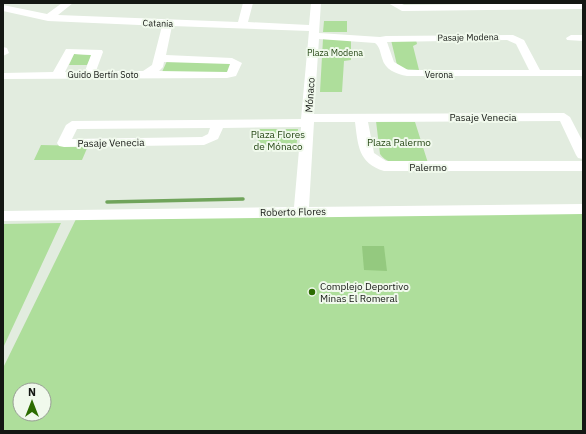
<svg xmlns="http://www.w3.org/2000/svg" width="586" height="434" font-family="'IBM Plex Sans',sans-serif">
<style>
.green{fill:#aede9b;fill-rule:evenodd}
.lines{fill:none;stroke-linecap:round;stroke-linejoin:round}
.stream{stroke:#70a45b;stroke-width:3.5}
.building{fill:#94c97f}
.street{fill:#fff;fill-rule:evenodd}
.poi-dot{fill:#2c6c00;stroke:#f0f9ec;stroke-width:1.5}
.labels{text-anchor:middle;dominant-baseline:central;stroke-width:4;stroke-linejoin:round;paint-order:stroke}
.far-street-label{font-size:9px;fill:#141713;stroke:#f0f9ec}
.far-park-label{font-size:9px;fill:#244614;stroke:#f0f9ec}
.street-label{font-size:10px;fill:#141713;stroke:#f0f9ec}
.park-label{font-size:10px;fill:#244614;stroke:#f0f9ec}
.poi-label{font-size:10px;fill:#141713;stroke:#f0f9ec;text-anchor:start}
</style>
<rect width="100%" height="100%" fill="#e2ecdf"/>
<path class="green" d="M324 21H347V32H323Z
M323 39 351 40V60L344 61 342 92H320Z
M391 40H416L417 44 413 46 419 70 401 69 397 65Z
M74 54 92 55 87 65H69Z
M167 61 224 62 231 64 230 71 223 73 162 72Z
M376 121 415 122 428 163C413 163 389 168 380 154Z
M259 129H298L296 151 258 150Z
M41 145 88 146 82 160H34Z
M583 213V431H3V368L78 215ZM20 390H44V414H20Z
M61 223 3 348V224Z"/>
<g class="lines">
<path class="stream" d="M107 202 243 199"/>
</g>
<path class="building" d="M362 246H384L387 271 364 270Z"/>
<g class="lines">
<path class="street" d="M62 3H73L58 15 238 22 243 3H253L248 22 309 25 311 3H321L319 33 380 37 386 36 513 35 524 40 540 70H583V76H407C396 74 385 70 382 58 380 52 380 47 375 43L319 39 314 114 564 113 570 117 583 142V159L578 158 576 155 560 121 368 122 374 153 386 161H583V171H384C358 163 358 145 355 122H314L309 207 583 204V214L3 221V211L294 207 301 127 223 128 218 139 204 145 64 147 59 146 57 143 66 125 72 121 301 119 309 31 172 26 166 55 232 58 242 63 236 76 227 78 3 79V73L53 72 66 49 102 50 103 52 96 71H143L152 65 162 26 48 21 3 11V5L47 14ZM507 40 516 44 529 70H408L394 62 387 42ZM74 54 91 55 85 71 65 72ZM164 62 230 64 227 72 159 71 163 67ZM210 128 208 134 202 137 72 139 77 129Z
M388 3H400L404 5 583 3V9L402 11Z
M571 35H583V41L567 40 566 38Z
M3 47 7 48 9 53 3 56Z"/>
</g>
<circle class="poi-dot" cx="312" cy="292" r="4"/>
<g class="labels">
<g class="far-street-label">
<text transform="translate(158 23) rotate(2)">Catania</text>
<text transform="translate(468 37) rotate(-1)">Pasaje Modena</text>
<text x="103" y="74">Guido Bertín Soto</text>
<text x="439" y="74">Verona</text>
</g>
<g class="far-park-label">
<text x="335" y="52">Plaza Modena</text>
</g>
<g class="street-label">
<text transform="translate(310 95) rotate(-86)">Mónaco</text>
<text x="483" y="117">Pasaje Venecia</text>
<text transform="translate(111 143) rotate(-1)">Pasaje Venecia</text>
<text x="428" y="167">Palermo</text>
<text transform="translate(293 212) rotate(-1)">Roberto Flores</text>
</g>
<g class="park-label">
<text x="278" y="134">Plaza Flores<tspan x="278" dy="12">de Mónaco</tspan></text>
<text x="399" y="142">Plaza Palermo</text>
</g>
<g class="poi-label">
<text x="320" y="286">Complejo Deportivo<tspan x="320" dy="12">Minas El Romeral</tspan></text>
</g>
</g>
<rect width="586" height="434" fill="none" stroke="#141713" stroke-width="8"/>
<g transform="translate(32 402)"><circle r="19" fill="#f0f9ec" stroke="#989f95"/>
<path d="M0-3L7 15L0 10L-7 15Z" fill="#2c6c00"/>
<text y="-6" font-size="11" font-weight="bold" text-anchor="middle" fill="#141713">N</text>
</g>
</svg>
